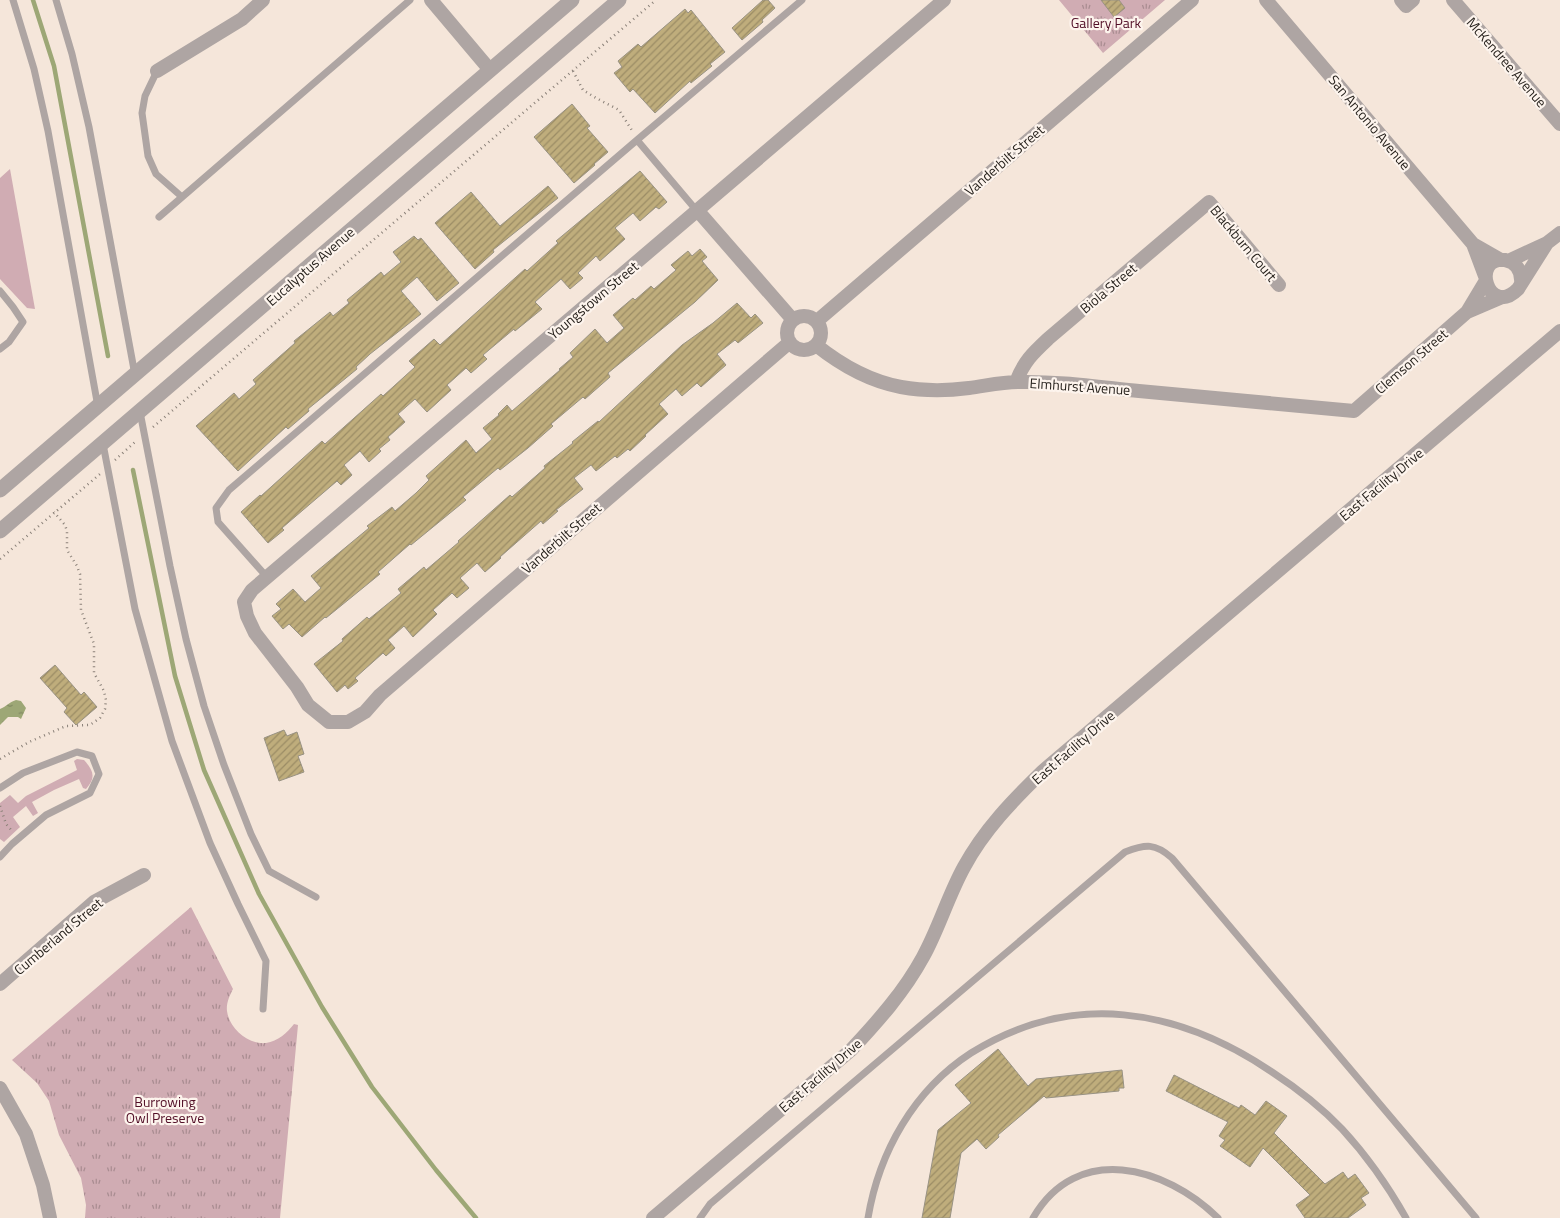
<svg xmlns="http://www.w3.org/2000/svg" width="1560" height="1218" font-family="'Titillium Web',sans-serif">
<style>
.grass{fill:#d0acb3}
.park{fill:url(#park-tufts)}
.water{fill:url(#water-ripples)}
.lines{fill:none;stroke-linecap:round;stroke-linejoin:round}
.stream{stroke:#9da776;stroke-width:4.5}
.building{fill:url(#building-hatch);stroke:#989283}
.path{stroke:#8a8078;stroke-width:2.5;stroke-dasharray:1 4;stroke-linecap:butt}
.service{stroke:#aea5a3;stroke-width:7}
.minor{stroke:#aea5a3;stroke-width:14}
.tertiary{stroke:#aea5a3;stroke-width:15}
.labels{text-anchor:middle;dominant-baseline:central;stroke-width:4.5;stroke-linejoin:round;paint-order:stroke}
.park-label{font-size:14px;fill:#520f27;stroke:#fdf4ed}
.street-label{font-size:14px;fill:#27221d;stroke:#fdf4ed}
</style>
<defs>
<pattern id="park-tufts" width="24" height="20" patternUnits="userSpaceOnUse" patternTransform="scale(1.25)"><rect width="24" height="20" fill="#d0acb3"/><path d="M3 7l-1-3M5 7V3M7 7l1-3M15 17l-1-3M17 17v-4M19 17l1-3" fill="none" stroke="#a98c91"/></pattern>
<pattern id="water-ripples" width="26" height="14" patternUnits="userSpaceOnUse" patternTransform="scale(1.25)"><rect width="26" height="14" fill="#9da776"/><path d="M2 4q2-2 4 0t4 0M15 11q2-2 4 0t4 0" fill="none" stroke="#808860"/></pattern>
<pattern id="building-hatch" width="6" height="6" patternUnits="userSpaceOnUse" patternTransform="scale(1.25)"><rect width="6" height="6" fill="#bfad7c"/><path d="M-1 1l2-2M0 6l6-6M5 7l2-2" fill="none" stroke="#9b8c65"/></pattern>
</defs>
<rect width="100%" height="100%" fill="#f5e6da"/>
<path class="grass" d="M10 169 35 309 27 308 0 279V178Z
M77 759 84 760C94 771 96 778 86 789L83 788 79 779 54 790 32 802 38 813 33 816 26 806 13 817 20 827 4 842 0 839V803L10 795 18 803 26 796 77 770 74 761Z"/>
<path class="park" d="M1059 0H1165L1103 53Z
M191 907 233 989C230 995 226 1003 227 1011 229 1028 248 1045 266 1043 278 1041 287 1033 294 1024L298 1025 280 1218H85L86 1205 81 1178 59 1135 49 1101 37 1083 12 1060Z"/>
<path class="water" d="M16 700 21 701 26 708 21 719 18 717H8L0 725V709C6 707 9 702 16 700Z"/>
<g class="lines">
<path class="stream" d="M33 0 54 66 108 356
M133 470 175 676 204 770 259 894 322 1007 372 1087 436 1170 476 1218"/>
</g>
<path class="building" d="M763 0H768L775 8 762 20 763 22 742 40 732 28Z
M1101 0H1119L1125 8 1114 17Z
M685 9 688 13 691 10 725 52 710 64 712 66 691 83 690 81 655 113 633 89 630 92 614 73 622 67 618 61 638 44 641 47Z
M572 104 590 126 587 128 608 152 594 164 595 165 574 183 534 137Z
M640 171 667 202 659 209 656 207 640 221 633 213 615 228 625 239 600 261 596 256 578 273 583 278 570 289 561 279 535 302 542 309 515 331 514 329 483 355 487 359 471 373 466 368 447 385 451 390 427 412 415 399 398 414 405 422 388 437 390 440 379 449 381 451 369 462 360 451 344 465 352 475 341 485 337 481 282 528 284 530 268 543 241 512 260 495 261 496 322 441 325 444 381 394 383 396 415 367 409 361 434 339 440 345 525 269 527 271 558 243 556 241Z
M548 186 558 198 493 250 494 252 475 269 435 223 471 192 500 226Z
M414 236 418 240 421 238 459 283 437 301 417 277 401 291 421 314 370 354 356 367 357 369 308 409 309 411 288 429 286 427 238 471 196 426 234 393 239 399 256 384 253 380 295 343 294 341 330 312 333 316 349 303 347 300 381 272 384 276 401 262 393 252Z
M700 249 707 257 702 261 718 280 695 302 608 373 610 377 585 399 583 397 551 424 553 426 528 448 500 470 498 468 463 497 466 500 411 545 410 544 378 572 380 574 326 618 325 617 302 637 289 624 283 629 272 616 281 609 276 604 293 589 305 602 321 588 311 576 369 528 367 526 392 507 395 511 416 493 429 480 426 476 466 440 476 453 492 439 483 428 499 415 498 414 507 405 512 411 560 370 559 369 573 357 570 353 595 329 607 343 624 328 613 315 633 298 635 300 651 286 654 289 676 270 671 265 688 251 692 256Z
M737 303 751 318 755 314 763 323 738 343 735 340 717 354 726 365 701 387 697 383 682 396 676 389 659 404 668 414 645 435 646 436 630 451 628 449 617 458 615 456 596 471 591 465 574 478 583 489 556 510 558 511 543 524 541 521 500 557 501 558 485 572 477 563 460 578 469 588 457 598 452 593 433 610 437 614 413 637 404 626 388 640 395 648 386 656 383 653 355 678 358 681 348 689 345 685 337 692 314 664 343 641 342 639 367 617 369 619 401 593 398 589 424 567 426 570 459 542 458 541 510 495 512 497 545 468 544 466 573 443 572 442 598 421 599 422 682 345 713 323Z
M55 665 81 695 84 692 97 707 76 725 64 712 67 708 40 678Z
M284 730 287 736 297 732 304 754 298 756 304 772 279 781 264 738Z
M998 1049 1028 1086 1036 1079 1122 1070 1124 1088H1119V1091L1046 1098 1044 1096 998 1135 999 1137 986 1149 977 1139 961 1153 950 1218H922L938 1130 971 1103 955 1085Z
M1174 1075 1239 1108 1241 1105 1255 1115 1266 1101 1287 1116 1274 1133 1325 1184 1343 1172 1348 1179 1355 1174 1369 1193 1361 1198 1366 1205 1348 1218H1305L1296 1205 1310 1195 1263 1148 1250 1167 1220 1146 1225 1140 1219 1136 1228 1122 1166 1091Z"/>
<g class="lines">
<path class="path" d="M573 71 583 90 596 98 619 110 633 132
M153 427 656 0
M115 460 135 442
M0 559 100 474
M0 759 29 742 59 729 66 726 90 725 100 718 105 709 106 700 104 691 94 673V644L81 610 80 574 77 566 67 550V531L65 525 54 512
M0 806 6 824 13 832"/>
<path class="service" d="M13 0 34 69 48 131 98 407
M56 0 72 54 89 127 135 375
M157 71 145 96 142 113 148 156 156 174 182 197
M637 140 802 0
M159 217 410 0
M0 291 13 307 23 322 9 342 0 349
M140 412 170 566 186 639 204 706 224 765 251 834 269 871 316 897
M103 444 135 609 172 741 210 843 238 904 266 961 263 1009
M267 577 218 522 216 508 229 490 637 140 697 211
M0 788 23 773 77 752 92 756 99 774 90 793 46 815 12 844 0 857
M700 1218 710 1204 1125 852C1146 844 1155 843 1172 858L1476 1218
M868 1218C879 1152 914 1090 971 1053 1072 990 1177 1008 1272 1072 1298 1089 1321 1107 1342 1129 1367 1156 1388 1186 1406 1218
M1033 1218C1077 1142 1165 1166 1218 1218"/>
<path class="minor" d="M431 0 490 70
M1266 0 1473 244
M1401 0 1406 6 1413 0
M1453 0 1560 124
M157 71 242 19 263 0
M698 211 793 320
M1547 243 1560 233
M1508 261 1547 243 1518 289C1488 319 1470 256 1505 260 1517 262 1522 272 1521 284
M1485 276 1473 244 1501 260
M1485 282 1467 312 1502 297
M787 333a17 17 0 1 1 34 0a17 17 0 1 1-34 0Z
M817 321 1192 0
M790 342 380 695 365 712 348 722H329L308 705 297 687 255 633 247 616 244 602 252 590 944 0
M816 345C841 365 869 381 901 387 923 391 946 391 969 388 985 386 1001 382 1018 382 1058 381 1099 387 1139 391 1210 397 1282 404 1354 411L1467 312
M1016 382C1024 361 1033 353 1049 338L1209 202 1279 285
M0 984 94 902 144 875
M0 1088 26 1134 43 1185 50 1218
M653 1218 851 1050C878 1021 904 992 923 957 939 928 948 896 964 867 984 830 1013 800 1043 771L1560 331"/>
<path class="tertiary" d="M0 490 572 0
M0 531 619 0"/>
</g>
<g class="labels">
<g class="park-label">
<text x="1106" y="22">Gallery Park</text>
<text x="165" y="1101">Burrowing<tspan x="165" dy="16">Owl Preserve</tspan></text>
</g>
<g class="street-label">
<text transform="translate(1507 62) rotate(49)">McKendree Avenue</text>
<text transform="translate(1370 122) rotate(50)">San Antonio Avenue</text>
<text transform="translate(1004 160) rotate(-41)">Vanderbilt Street</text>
<text transform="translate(1244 243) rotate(50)">Blackburn Court</text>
<text transform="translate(310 266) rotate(-41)">Eucalyptus Avenue</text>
<text transform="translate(1108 288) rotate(-40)">Biola Street</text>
<text transform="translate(593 300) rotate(-40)">Youngstown Street</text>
<text transform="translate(1411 361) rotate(-41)">Clemson Street</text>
<text transform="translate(1080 386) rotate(4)">Elmhurst Avenue</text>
<text transform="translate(1381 484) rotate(-40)">East Facility Drive</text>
<text transform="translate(561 538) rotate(-41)">Vanderbilt Street</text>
<text transform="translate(1073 747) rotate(-41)">East Facility Drive</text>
<text transform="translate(58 936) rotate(-40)">Cumberland Street</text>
<text transform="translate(820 1075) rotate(-41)">East Facility Drive</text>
</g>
</g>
</svg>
